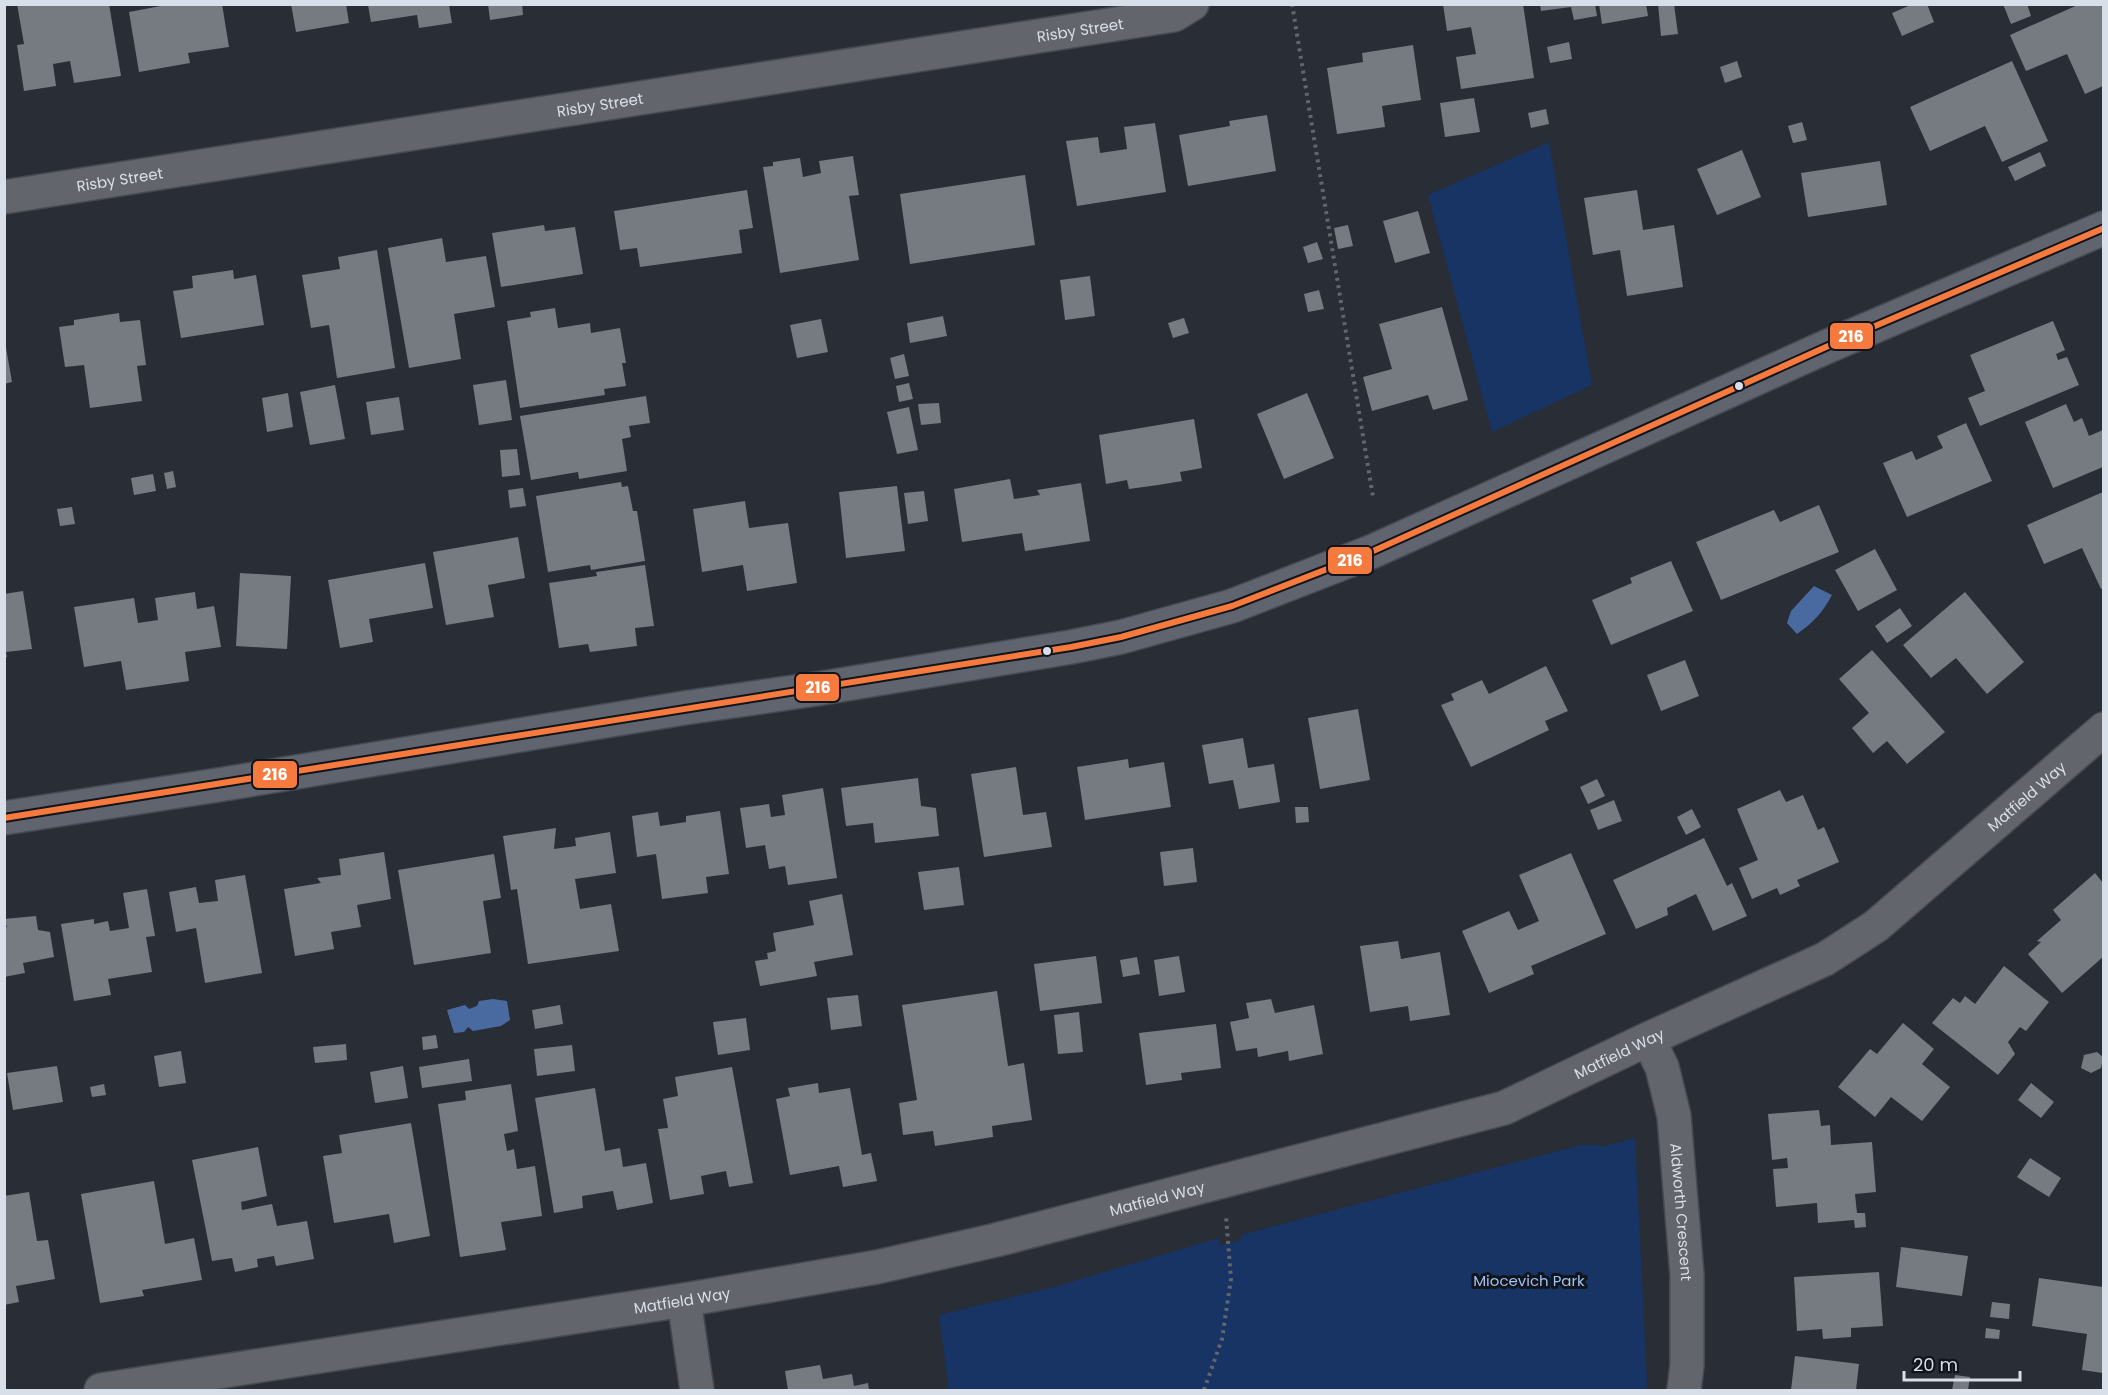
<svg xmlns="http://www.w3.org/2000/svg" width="2108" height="1395" font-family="Poppins,sans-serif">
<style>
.green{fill:#173464}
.water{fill:#486aa0}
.building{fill:#767a81}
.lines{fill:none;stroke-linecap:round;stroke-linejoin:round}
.minor-casing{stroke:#464a51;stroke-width:36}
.major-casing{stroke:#464a51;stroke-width:36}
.path{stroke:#63666c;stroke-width:4;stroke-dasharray:3 4.5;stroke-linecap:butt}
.minor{stroke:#62656b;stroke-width:33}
.major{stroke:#5f646f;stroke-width:33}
.bus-1-casing{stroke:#10141b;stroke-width:10}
.bus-1{stroke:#f6793e;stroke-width:6}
.bus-dot{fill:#d9dfe8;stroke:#10141b;stroke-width:2}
.labels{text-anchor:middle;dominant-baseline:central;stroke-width:6;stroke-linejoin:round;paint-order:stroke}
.street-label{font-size:15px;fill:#d9dfe8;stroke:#10141b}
.park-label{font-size:15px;fill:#a1c0f3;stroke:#10141b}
.line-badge{stroke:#10141b;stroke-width:2}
.badge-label{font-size:16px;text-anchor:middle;font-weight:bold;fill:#fff}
</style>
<rect width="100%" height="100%" fill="#292d35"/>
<path class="green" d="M1549 142 1592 385 1492 432 1428 195Z
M1635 1138 1647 1381 1646 1390H949L939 1315 1054 1287 1219 1238V1246L1241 1240V1235L1581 1145H1598L1601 1147Z"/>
<path class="water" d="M1814 586 1832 595C1823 612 1813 623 1797 634L1787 623 1791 611Z
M493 999 507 1001 510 1020 501 1026 473 1031 468 1027 464 1032 454 1033 447 1010 465 1005 469 1009 477 1006 479 1001Z"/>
<path class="building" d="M17 4H109L121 76 74 83 70 61 53 64 56 86 24 91 17 45 24 44Z
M171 4H222L229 47 188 53 190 63 139 72 129 12Z
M291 4H346L349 23 296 32Z
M488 4H522L523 15 490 20Z
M1443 4H1523L1534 78 1461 89 1456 57 1476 54 1471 27 1447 31Z
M1540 4H1595L1597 16 1574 20 1571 7 1541 11Z
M1599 4H1646L1648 16 1602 24Z
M1658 4H1674L1678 34 1661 36Z
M1913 4H1927L1934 22 1902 36 1892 13Z
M2003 4H2027L2031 16 2011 24Z
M2080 4H2101L2103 11V86L2085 94 2067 54 2026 71 2010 35Z
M368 5H449L452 23 419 28 417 15 371 22Z
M1569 42 1572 59 1550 63 1547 47Z
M1413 45 1421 100 1382 106 1385 127 1337 134 1327 68 1363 62 1362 53Z
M1737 61 1742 77 1725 83 1720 67Z
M2012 61 2048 141 2002 162 1985 126 1930 151 1910 107Z
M1474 98 1480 132 1445 137 1440 103Z
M1546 109 1549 124 1531 128 1528 113Z
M1267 115 1276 171 1188 186 1179 135 1230 126 1229 121Z
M1802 122 1807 140 1793 143 1788 126Z
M1155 123 1166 192 1077 206 1066 141 1098 137 1100 153 1127 149 1124 127Z
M1742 150 1761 197 1717 215 1697 169Z
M2040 152 2046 166 2015 181 2008 167Z
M853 156 859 195 849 196 859 260 780 273 763 167 773 166V162L800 158 803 177 821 173 819 161Z
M1880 161 1887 205 1808 217 1801 173Z
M1025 175 1035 245 910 264 900 194Z
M747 190 753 228 739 230 742 253 640 267 637 248 620 250 614 211Z
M1637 190 1643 230 1674 225 1683 287 1627 296 1620 250 1593 255 1584 198Z
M1418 211 1430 253 1395 263 1383 221Z
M544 225 545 231 575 227 583 274 501 287 492 233Z
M1348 225 1353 246 1338 249 1334 228Z
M442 238 446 262 486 256 495 307 454 314 461 359 409 368 388 248Z
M1317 242 1323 259 1308 263 1303 247Z
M377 250 395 368 337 378 329 325 311 328 302 275 340 269 338 257Z
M233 270 234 279 256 275 264 325 181 338 173 291 193 288 192 276Z
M1090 276 1095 316 1065 320 1060 280Z
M1319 290 1324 309 1308 312 1304 294Z
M1442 307 1468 400 1433 410 1428 395 1372 411 1363 377 1392 369 1379 324Z
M555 308 558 328 590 323 591 333 620 328 626 363H622L626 386 604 389 605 395 520 408 507 321 531 317 530 312Z
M119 313 120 322 140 320 146 365 137 366 142 401 90 408 84 365 65 367 59 327 74 325V320Z
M943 316 947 336 910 343 907 323Z
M1184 318 1189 333 1173 338 1168 323Z
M821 319 828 352 797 358 790 325Z
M2053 321 2065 350 2056 354 2058 360 2067 357 2079 385 1980 426 1968 398 1985 391 1970 355Z
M4 336 12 382 4 384Z
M904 354 909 376 895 379 890 358Z
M506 380 512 420 479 425 473 385Z
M909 383 913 399 899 402 896 386Z
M335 385 345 439 310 445 300 392Z
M288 393 293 427 267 432 262 398Z
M1307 393 1334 458 1284 479 1257 414Z
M646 396 650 423 629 426 631 437 622 439 627 471 579 479 578 472 531 480 520 416Z
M399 397 404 430 371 435 366 402Z
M939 403 941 423 921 425 918 404Z
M2066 404 2074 422 2082 418 2089 436 2103 430V467L2053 488 2025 422Z
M909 407 918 450 897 454 887 412Z
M1194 419 1202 468 1180 472 1182 481 1158 485 1129 489 1127 480 1106 484 1099 435Z
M1966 423 1992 481 1907 517 1883 463 1912 451 1916 460 1943 448 1937 436Z
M517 449 520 475 502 477 500 450Z
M173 471 176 487 167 489 164 473Z
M153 474 156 491 134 495 131 478Z
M1010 479 1014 499 1040 495 1037 490 1081 483 1090 541 1025 551 1022 533 962 542 954 489Z
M621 482 622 487 628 486 633 511H637L645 561 591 570 590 565 548 572 536 496Z
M897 486 905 551 846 558 839 492Z
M523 488 526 506 510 508 508 490Z
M924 491 928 521 908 524 904 493Z
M2103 492V588L2101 589 2082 548 2044 564 2027 525Z
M745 501 749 528 788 523 797 583 747 591 743 565 702 572 693 509Z
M1819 505 1839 552 1721 600 1696 542 1774 510 1780 522Z
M72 507 75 524 60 526 57 509Z
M518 537 525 578 488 585 494 617 446 625 433 552Z
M1875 549 1897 590 1858 611 1835 570Z
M1671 561 1693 611 1611 645 1592 600 1632 583 1630 578Z
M425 563 433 608 369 619 373 642 340 648 328 580Z
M645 565 654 626 635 628 637 646 590 652 588 644 559 648 549 583 597 576 596 572Z
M240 573 291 576 287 649 236 646Z
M23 591 32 649 6 652 7 657 4 658V594Z
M195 592 197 609 214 606 221 647 185 652 189 681 126 690 121 661 84 667 74 607 134 598 138 623 158 620 155 598Z
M1965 592 2024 662 1987 694 1956 658 1931 678 1903 645Z
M1900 608 1912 626 1887 643 1875 626Z
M1872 650 1945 732 1907 764 1887 741 1873 753 1852 728 1869 713 1839 679Z
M1685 660 1699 696 1661 711 1647 675Z
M1546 666 1568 711 1545 721 1549 730 1471 767 1441 705 1454 700 1451 694 1482 680 1489 694Z
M1358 709 1370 780 1320 789 1308 718Z
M1243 738 1248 768 1274 764 1280 802 1239 809 1233 780 1209 784 1202 745Z
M1128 759 1129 768 1164 762 1171 807 1085 820 1077 767Z
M1016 767 1023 815 1046 812 1052 847 984 857 971 774Z
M918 778 921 806 936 808 939 836 875 843 873 823 846 826 841 788Z
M1597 779 1605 796 1588 804 1580 787Z
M823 788 837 878 788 885 785 866 769 869 765 845 746 848 740 808 769 804 771 817 785 815 782 795Z
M1780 790 1786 802 1803 795 1818 830 1824 827 1839 862 1797 880 1800 886 1780 895 1777 888 1752 899 1739 868 1758 860 1737 809Z
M1614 800 1622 821 1598 830 1590 810Z
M1295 807H1308L1309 822 1296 823Z
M1692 809 1701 827 1686 835 1677 817Z
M720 811 729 874 706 877 708 893 662 899 656 854 637 857 632 816 658 812 660 826 686 822V816Z
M556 828 554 849 576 846 575 838 610 832 616 873 575 879 580 909 611 904 619 951 528 964 517 889 511 890 503 836Z
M1704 838 1727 886 1732 883 1747 916 1713 931 1696 894 1667 908 1668 915 1636 929 1613 880Z
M1193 848 1197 882 1164 886 1160 852Z
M384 852 391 899 357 905 361 927 331 932 334 949 295 956 284 889 321 883 317 878 341 875 339 859Z
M1571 853 1606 934 1531 966 1534 974 1489 993 1462 931 1509 911 1518 930 1539 921 1519 875Z
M494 854 501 898 483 901 491 953 414 965 398 870Z
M959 867 964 905 924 910 918 872Z
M2095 873 2103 883V957L2062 993 2028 954 2041 942 2037 941 2061 920 2053 910Z
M245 875 262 973 205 983 196 928 176 932 169 892 196 887 199 903 218 901 215 880Z
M147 889 155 936 146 937 152 972 108 979 111 995 74 1001 61 924 94 919V924L108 921 110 931 129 928 123 893Z
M842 894 853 955 814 962 817 976 760 986 755 961 768 959 767 953 776 951 773 933 814 925 809 901Z
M36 916 38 930 50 932 54 957 23 963 25 973 4 977V928L7 927 4 919Z
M1398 941 1401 959 1440 952 1450 1015 1410 1021 1408 1006 1370 1012 1360 946Z
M1096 956 1102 1003 1040 1011 1034 964Z
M1179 956 1185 992 1159 996 1154 960Z
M1137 957 1140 974 1123 977 1120 960Z
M2004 966 2049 1002 2026 1031 2020 1027 2008 1042 2015 1054 1998 1075 1932 1023 1953 998 1960 1003 1965 996 1975 1004Z
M997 991 1008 1066 1024 1063 1032 1120 992 1126 993 1137 935 1146 933 1131 903 1135 899 1103 917 1100 902 1005Z
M858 995 862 1026 831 1030 827 998Z
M1271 999 1275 1013 1314 1005 1323 1054 1289 1061 1288 1051 1258 1057 1257 1048 1236 1051 1230 1022 1249 1018 1246 1003Z
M560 1005 563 1024 535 1029 532 1010Z
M1079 1012 1083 1052 1058 1054 1054 1015Z
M746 1018 750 1050 718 1055 713 1022Z
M1903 1023 1934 1049 1922 1064 1950 1087 1922 1121 1891 1097 1875 1117 1838 1087 1870 1049 1877 1054Z
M1216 1024 1221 1068 1181 1073 1182 1080 1146 1085 1139 1033Z
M436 1035 438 1048 423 1050 422 1037Z
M346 1044 347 1060 315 1063 313 1047Z
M572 1045 575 1071 537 1076 534 1049Z
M181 1051 186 1083 159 1087 154 1056Z
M2097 1052 2103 1057 2101 1068 2091 1073 2081 1068 2084 1055Z
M469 1059 472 1081 422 1088 419 1067Z
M57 1066 63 1102 13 1110 7 1073Z
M403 1066 408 1098 375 1103 370 1072Z
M732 1067 753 1183 729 1187 726 1171 701 1176 704 1194 670 1200 658 1129 668 1128 663 1099 678 1096 675 1077Z
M818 1083 819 1093 850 1088 862 1155 871 1153 877 1181 843 1187 839 1166 790 1175 776 1099 790 1096 788 1088Z
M2031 1083 2054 1102 2041 1118 2018 1100Z
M104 1084 106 1095 92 1097 90 1087Z
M511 1084 518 1131 504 1134 507 1151 514 1149 517 1169 535 1166 542 1216 501 1222 506 1250 460 1257 438 1104 466 1100 465 1091Z
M595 1088 605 1151 620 1148 623 1167 646 1163 653 1203 617 1210 613 1191 582 1196 583 1208 554 1213 535 1098Z
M1819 1110 1821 1126 1830 1125 1831 1145 1872 1142 1876 1192 1855 1194 1857 1213H1865L1866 1227 1855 1228 1854 1220 1818 1223 1817 1203 1776 1207 1773 1169 1788 1168 1787 1158 1772 1160 1768 1114Z
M411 1123 430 1236 394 1243 389 1214 334 1223 323 1156 342 1153 339 1135Z
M258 1147 267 1196 241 1202 242 1210 272 1204 277 1226 307 1221 314 1259 276 1266 274 1256 257 1259 258 1267 235 1272 232 1258 212 1261 192 1160Z
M2030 1158 2061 1178 2049 1197 2017 1177Z
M154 1181 165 1244 194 1238 202 1280 142 1290 144 1296 100 1303 81 1194Z
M29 1192 37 1241 48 1240 55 1279 16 1286 19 1302 4 1305V1196Z
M1901 1247 1968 1256 1962 1296 1896 1287Z
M1879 1272 1883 1326 1851 1328V1337L1823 1339 1822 1329 1797 1331 1794 1277Z
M2039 1278 2103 1287V1373L2082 1370 2087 1334 2032 1326Z
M1992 1302 2010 1304 2009 1319 1990 1317Z
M1986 1328 2000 1330 1999 1339 1985 1338Z
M1795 1356 1859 1364 1856 1390H1791Z
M820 1365 823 1379 852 1374 854 1386 868 1383 869 1390H788L785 1371Z
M1955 1375 1970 1377 1968 1390H1952Z"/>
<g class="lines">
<defs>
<g id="minor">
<path id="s1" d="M4 197 1174 15 1192 4"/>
<path id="s2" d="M1648 1039 1662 1067 1674 1116 1687 1275V1365L1684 1390"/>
<path d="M684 1300 697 1390"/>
<path id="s3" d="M101 1390 684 1300 877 1267 996 1240 1504 1108 1648 1039 1825 959 1876 926 2104 729"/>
</g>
<path id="major" d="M4 818 218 785 684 708 816 689 1071 647 1121 637 1232 606 1371 552 1826 347 2104 228"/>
</defs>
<use href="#minor" class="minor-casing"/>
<use href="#major" class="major-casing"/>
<path class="path" d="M1292 4 1373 497
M1204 1390 1222 1339 1231 1279 1226 1216"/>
<use href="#minor" class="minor"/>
<use href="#major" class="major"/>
<defs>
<path id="bus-1" d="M4 818 1071 647 1121 637 1232 606 1371 552 1826 347 2104 228"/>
</defs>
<use href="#bus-1" class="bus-1-casing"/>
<use href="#bus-1" class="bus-1"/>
</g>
<g class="bus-dot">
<circle cx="1739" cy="386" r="5"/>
<circle cx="1047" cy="651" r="5"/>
</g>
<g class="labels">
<g class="street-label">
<text stroke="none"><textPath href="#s1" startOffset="1089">Risby Street</textPath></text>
<text stroke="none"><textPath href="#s1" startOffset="603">Risby Street</textPath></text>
<text stroke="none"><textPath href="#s1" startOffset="117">Risby Street</textPath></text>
<text stroke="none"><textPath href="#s3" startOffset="2046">Matfield Way</textPath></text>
<text stroke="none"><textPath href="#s3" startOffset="1560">Matfield Way</textPath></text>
<text stroke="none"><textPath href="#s3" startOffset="1074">Matfield Way</textPath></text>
<text stroke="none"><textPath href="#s2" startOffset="178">Aldworth Crescent</textPath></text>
<text stroke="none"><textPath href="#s3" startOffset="588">Matfield Way</textPath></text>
</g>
<g class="park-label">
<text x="1529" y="1280">Miocevich Park</text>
</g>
</g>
<g class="line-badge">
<rect x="1829" y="322" width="45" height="28" rx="6" fill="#f6793e"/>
<rect x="1327" y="546" width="46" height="29" rx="6" fill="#f6793e"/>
<rect x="795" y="673" width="45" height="29" rx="6" fill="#f6793e"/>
<rect x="252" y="760" width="46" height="29" rx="6" fill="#f6793e"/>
</g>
<g class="badge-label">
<text x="1851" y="342">216</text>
<text x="1350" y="566">216</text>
<text x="818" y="693">216</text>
<text x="275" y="780">216</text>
</g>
<rect width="2108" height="1395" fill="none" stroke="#d9dfe8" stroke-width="12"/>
<path d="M1904 1371v9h116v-9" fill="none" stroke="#d9dfe8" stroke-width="3"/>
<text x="1913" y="1371" font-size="18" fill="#d9dfe8" stroke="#10141b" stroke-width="4.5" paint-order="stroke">20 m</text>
</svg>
